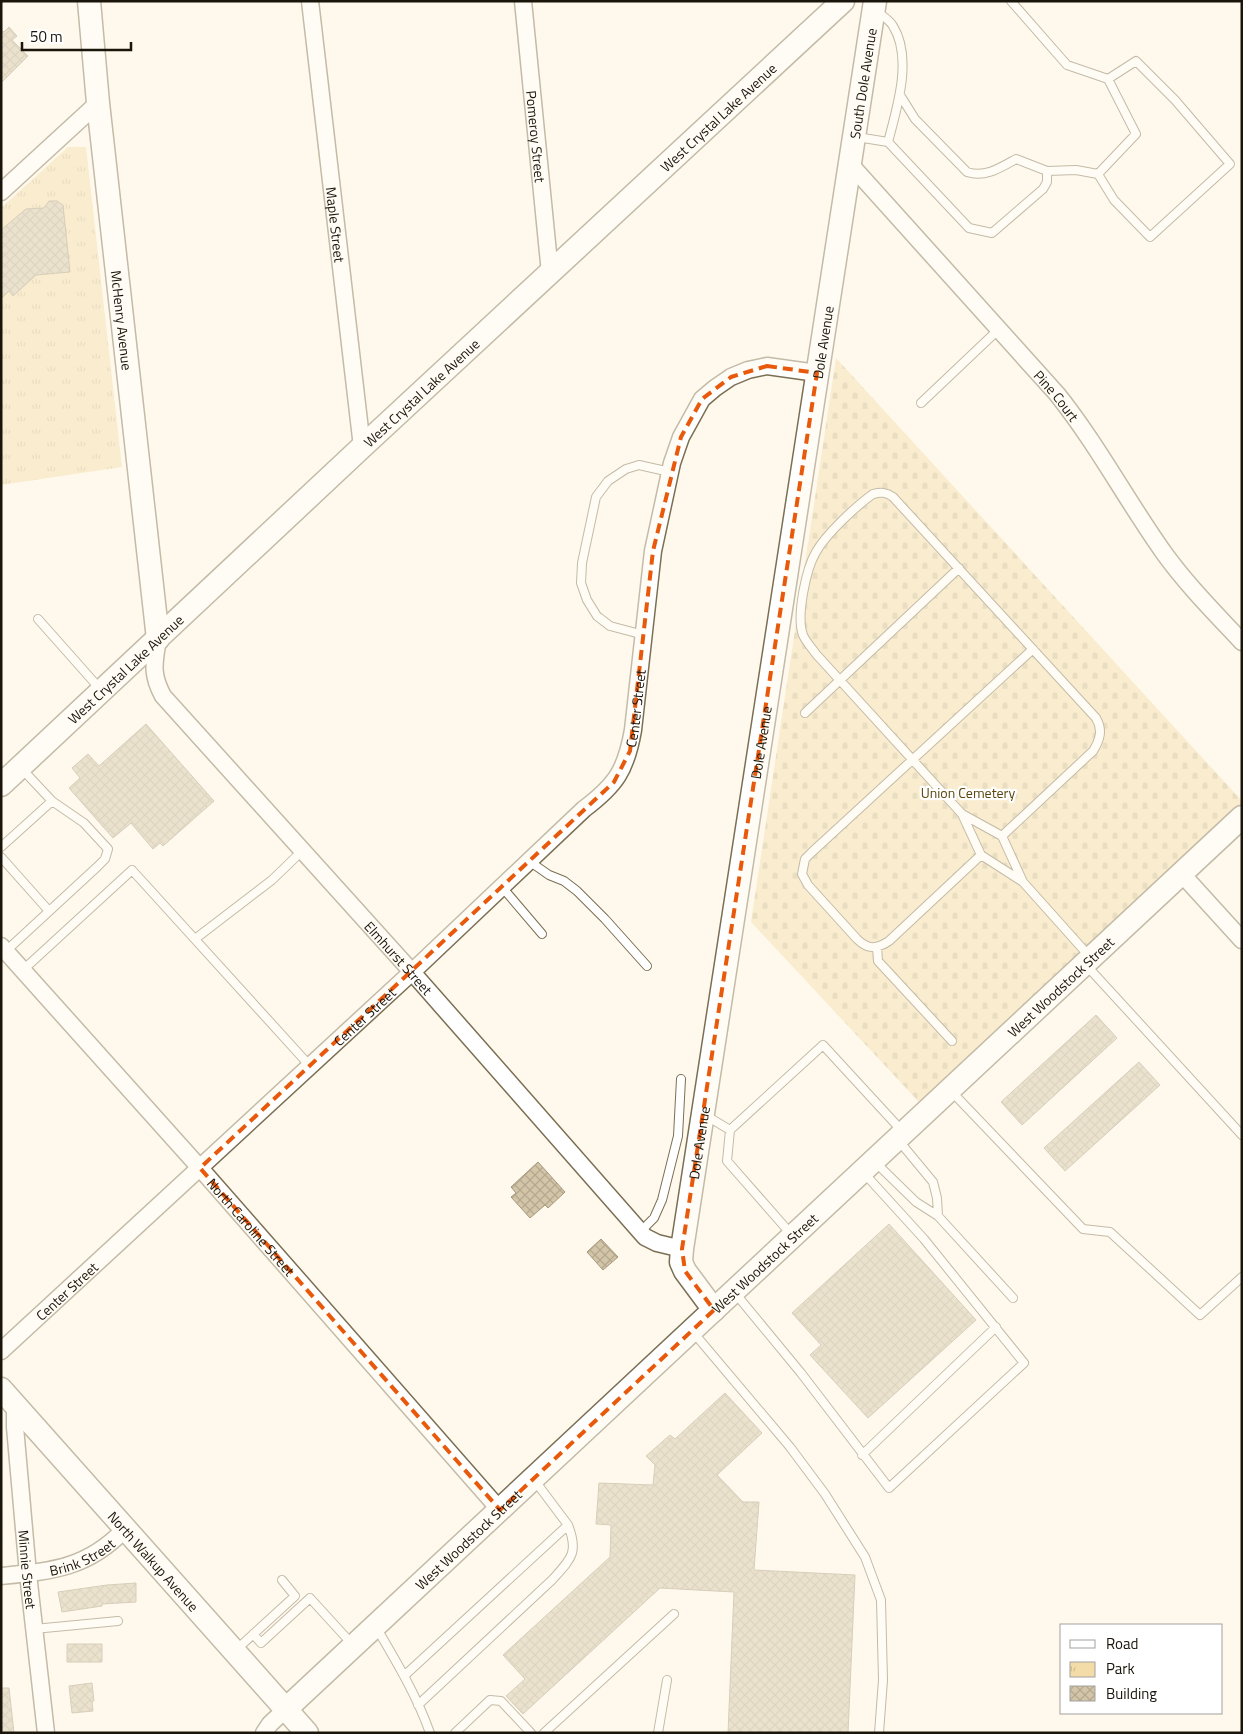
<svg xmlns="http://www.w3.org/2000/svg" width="1243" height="1734" font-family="'Titillium Web',sans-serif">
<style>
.cemetery{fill:url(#cemetery-stones)}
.park{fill:url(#park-tufts)}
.building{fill:url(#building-cross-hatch);stroke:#a6997d}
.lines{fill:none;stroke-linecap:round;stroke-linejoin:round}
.lane-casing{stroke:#7b6f53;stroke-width:10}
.street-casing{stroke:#7b6f53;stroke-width:19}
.secondary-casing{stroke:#7b6f53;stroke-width:25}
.lane{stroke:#fff;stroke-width:8}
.street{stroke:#fff;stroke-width:16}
.secondary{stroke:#fff;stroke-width:22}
.marked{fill:none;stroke:#e8590c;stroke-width:4;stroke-dasharray:10 6;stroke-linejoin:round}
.labels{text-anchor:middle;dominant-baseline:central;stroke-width:4.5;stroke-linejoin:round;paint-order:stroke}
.street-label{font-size:14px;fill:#1a150a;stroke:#fff}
.park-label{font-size:14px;fill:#5a460e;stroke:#fff}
</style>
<defs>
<pattern id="cemetery-stones" width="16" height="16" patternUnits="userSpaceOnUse" patternTransform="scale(1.25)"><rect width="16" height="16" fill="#f3dca8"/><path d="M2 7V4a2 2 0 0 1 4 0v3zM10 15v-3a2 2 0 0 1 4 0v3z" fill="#d0bc8f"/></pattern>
<pattern id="park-tufts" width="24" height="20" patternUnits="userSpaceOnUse" patternTransform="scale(1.25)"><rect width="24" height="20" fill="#f3dca8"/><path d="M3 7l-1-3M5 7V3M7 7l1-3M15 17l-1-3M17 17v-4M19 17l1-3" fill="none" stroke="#d0bc8f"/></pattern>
<pattern id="building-cross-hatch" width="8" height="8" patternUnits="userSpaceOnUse" patternTransform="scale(1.25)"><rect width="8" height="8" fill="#d3c5a7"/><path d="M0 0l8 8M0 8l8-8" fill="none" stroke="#b5a88e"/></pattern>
</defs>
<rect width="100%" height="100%" fill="#fff9ed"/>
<path class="cemetery" d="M836 358 1242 801V807L919 1102 751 922Z"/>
<path class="park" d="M68 147H86L122 467 1 485V208Z"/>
<path class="building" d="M9 27 17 36 12 40 28 56 1 83V30L4 32Z
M49 201H57L63 205 70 272 36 275 13 296 9 291 1 299V230L26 209 44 208Z
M146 724 214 801 163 846 160 843 153 849 131 823 113 838 69 788 80 778 72 768 88 754 99 766Z
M1096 1015 1117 1038 1022 1125 1001 1102Z
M1139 1062 1160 1085 1065 1171 1044 1148Z
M538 1162 565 1192 548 1208 545 1205 530 1218 511 1197 516 1193 511 1187Z
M889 1224 976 1320 868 1418 810 1355 821 1345 792 1313Z
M601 1239 618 1257 603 1270 587 1252Z
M725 1393 762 1433 717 1475 743 1502H759L754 1570 855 1575 848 1733H728L734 1592 660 1588 523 1714 506 1696 525 1679 503 1655 610 1557 611 1525 596 1524 599 1483 653 1485 655 1465 646 1456 670 1435 675 1439Z
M136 1583V1602L102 1604V1606L62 1612 58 1592 107 1585Z
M67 1644H102V1662H67Z
M92 1683 94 1701H92L93 1711 72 1713 69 1686Z
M1 1688H9L14 1733H1Z"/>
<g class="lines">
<defs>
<path id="lane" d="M1011 1 1067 65 1108 79
M876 11C881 15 890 20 893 26 913 58 897 108 888 142
M900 95 915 119 967 172C985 178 1000 168 1016 159L1047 171 1076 170 1098 174 1114 200 1150 237 1230 164 1175 100 1136 61 1108 79 1136 134 1098 174
M857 137 888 142 969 228 992 233 1043 189 1047 182V171
M921 403 999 329
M38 619 101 690
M644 635 610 626 597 616 587 600 581 583 582 563 596 497 608 481 626 469 639 465 670 472
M805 713 959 568
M962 814 1002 836 1023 882
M1002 836 1093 751C1100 740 1103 730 1096 718L893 497C886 492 881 492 873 494 856 506 826 534 816 552 806 569 796 616 803 635 806 642 812 648 816 654L962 814 981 855 1023 882 1090 957
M1 847 52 801
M981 855 889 941C877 949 868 950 857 939L808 885 802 874 805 859 812 852 1033 649
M1 857 49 911
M529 861 549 875 564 881 577 891 605 919 647 966
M502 887 542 934
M195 939 272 880 302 851
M877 947 878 961 952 1041
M6 951 97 867 105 859 108 849 84 823 52 801 21 768
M1086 965 1242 1135
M23 970 132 870 310 1066
M951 1091 1083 1229 1110 1232 1200 1315 1242 1277
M705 1115 730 1130 823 1045 903 1132
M730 1130 727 1161 791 1234
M875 1162 916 1202 938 1216 937 1198 933 1182 899 1141
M938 1216 1013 1298
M641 1231 654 1218 662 1200 678 1136 681 1079
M735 1293 801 1373 889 1488 1024 1363 924 1239 863 1172
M693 1332 790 1447 825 1494 865 1557 881 1600 883 1680 879 1733
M862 1455 996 1327
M376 1627C396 1661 417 1696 430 1733
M34 1629 118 1621
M253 1634 261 1643 310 1598 352 1644
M236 1650 295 1596 282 1580
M404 1676 568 1525 535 1481
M418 1705 552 1580C571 1559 579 1553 568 1525
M455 1733 490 1700 501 1701 531 1733
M544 1733 674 1614
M658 1733 667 1680"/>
<g id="street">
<path id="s1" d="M310 1 362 447"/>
<path id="s2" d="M523 1 550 273"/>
<path id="s3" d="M851 165 1057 394C1097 444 1127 501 1164 553 1187 585 1215 613 1242 642"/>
<path d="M1 192 98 103"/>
<path id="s4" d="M158 639C154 663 151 674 163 696L412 972 645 1237 657 1243 682 1249"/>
<path d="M1181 873 1242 940"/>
<path id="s5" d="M1 946 200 1168 500 1510"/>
<path id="s6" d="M1 1351 412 972 584 809C616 785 626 770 633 730L653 551 672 463 681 437 702 399 715 388 731 377 748 370 767 366 817 373"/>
<path id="s7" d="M15 1405V1427L28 1574 46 1733"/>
<path id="s8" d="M1 1576C53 1571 88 1568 125 1529"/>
<path d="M264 1733 270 1724 286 1709"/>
</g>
<g id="secondary">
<path id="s9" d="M89 1 98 103 158 639"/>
<path id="s10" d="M1 785 362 447 843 1"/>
<path id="s11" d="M714 1310 685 1271 681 1262 682 1249 875 1"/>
<path id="s12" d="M1 1389 307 1733"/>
<path id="s13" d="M286 1709 1242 817"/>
</g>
</defs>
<use href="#lane" class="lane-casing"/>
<use href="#street" class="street-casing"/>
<use href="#secondary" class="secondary-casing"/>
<use href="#lane" class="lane"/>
<use href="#street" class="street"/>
<use href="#secondary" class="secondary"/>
</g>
<path d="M0 0H1243V1734H0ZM767 366 817 373 682 1249 685 1271 714 1310 500 1510 200 1168 614 782 630 751 653 551 681 437 702 399 731 377Z" fill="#fff9ed" fill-opacity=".55" fill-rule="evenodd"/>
<path class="marked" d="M767 366 817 373 682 1249 685 1271 714 1310 500 1510 200 1168 614 782 630 751 653 551 681 437 702 399 731 377Z"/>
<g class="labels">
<g class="street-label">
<text stroke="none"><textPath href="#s11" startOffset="1251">South Dole Avenue</textPath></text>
<text stroke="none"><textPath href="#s10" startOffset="980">West Crystal Lake Avenue</textPath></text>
<text stroke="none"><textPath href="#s2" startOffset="136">Pomeroy Street</textPath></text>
<text stroke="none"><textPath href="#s1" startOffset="225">Maple Street</textPath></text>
<text stroke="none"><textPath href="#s9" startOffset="321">McHenry Avenue</textPath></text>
<text stroke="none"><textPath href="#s11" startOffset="989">Dole Avenue</textPath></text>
<text stroke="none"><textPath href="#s10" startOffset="575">West Crystal Lake Avenue</textPath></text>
<text stroke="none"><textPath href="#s3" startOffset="309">Pine Court</textPath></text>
<text stroke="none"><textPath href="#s10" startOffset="170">West Crystal Lake Avenue</textPath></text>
<text stroke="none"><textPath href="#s6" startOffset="914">Center Street</textPath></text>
<text stroke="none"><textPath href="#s11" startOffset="584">Dole Avenue</textPath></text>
<text stroke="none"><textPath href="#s4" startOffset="411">Elmhurst Street</textPath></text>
<text stroke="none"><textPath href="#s13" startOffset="1059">West Woodstock Street</textPath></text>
<text stroke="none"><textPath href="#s6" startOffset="494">Center Street</textPath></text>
<text stroke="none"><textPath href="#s11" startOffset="179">Dole Avenue</textPath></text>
<text stroke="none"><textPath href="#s5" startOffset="376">North Caroline Street</textPath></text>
<text stroke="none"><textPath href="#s13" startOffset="654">West Woodstock Street</textPath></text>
<text stroke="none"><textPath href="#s6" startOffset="89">Center Street</textPath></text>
<text stroke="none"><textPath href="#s13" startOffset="249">West Woodstock Street</textPath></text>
<text stroke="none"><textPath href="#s8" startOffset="84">Brink Street</textPath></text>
<text stroke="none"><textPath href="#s12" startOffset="230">North Walkup Avenue</textPath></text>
<text stroke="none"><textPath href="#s7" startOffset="165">Minnie Street</textPath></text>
</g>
<g class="park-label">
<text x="968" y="792">Union Cemetery</text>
</g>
</g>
<rect width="1243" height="1734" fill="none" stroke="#1a150a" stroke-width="5"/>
<rect x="1060" y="1624" width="162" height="90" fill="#ffffff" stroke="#a3a19d"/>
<rect x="1070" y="1640" width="25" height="8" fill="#ffffff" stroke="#a3a19d"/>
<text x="1106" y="1649" font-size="15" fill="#1a150a">Road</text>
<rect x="1070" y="1662" width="25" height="15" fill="url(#park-tufts)" stroke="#a3a19d"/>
<text x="1106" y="1674" font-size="15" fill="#1a150a">Park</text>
<rect x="1070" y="1686" width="25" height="15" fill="url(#building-cross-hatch)" stroke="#a3a19d"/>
<text x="1106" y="1699" font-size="15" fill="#1a150a">Building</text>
<path d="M22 42v8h109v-8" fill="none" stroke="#1a150a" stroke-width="2.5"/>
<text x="30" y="42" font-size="15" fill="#1a150a" stroke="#ffffff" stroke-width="4" paint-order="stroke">50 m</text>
</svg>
